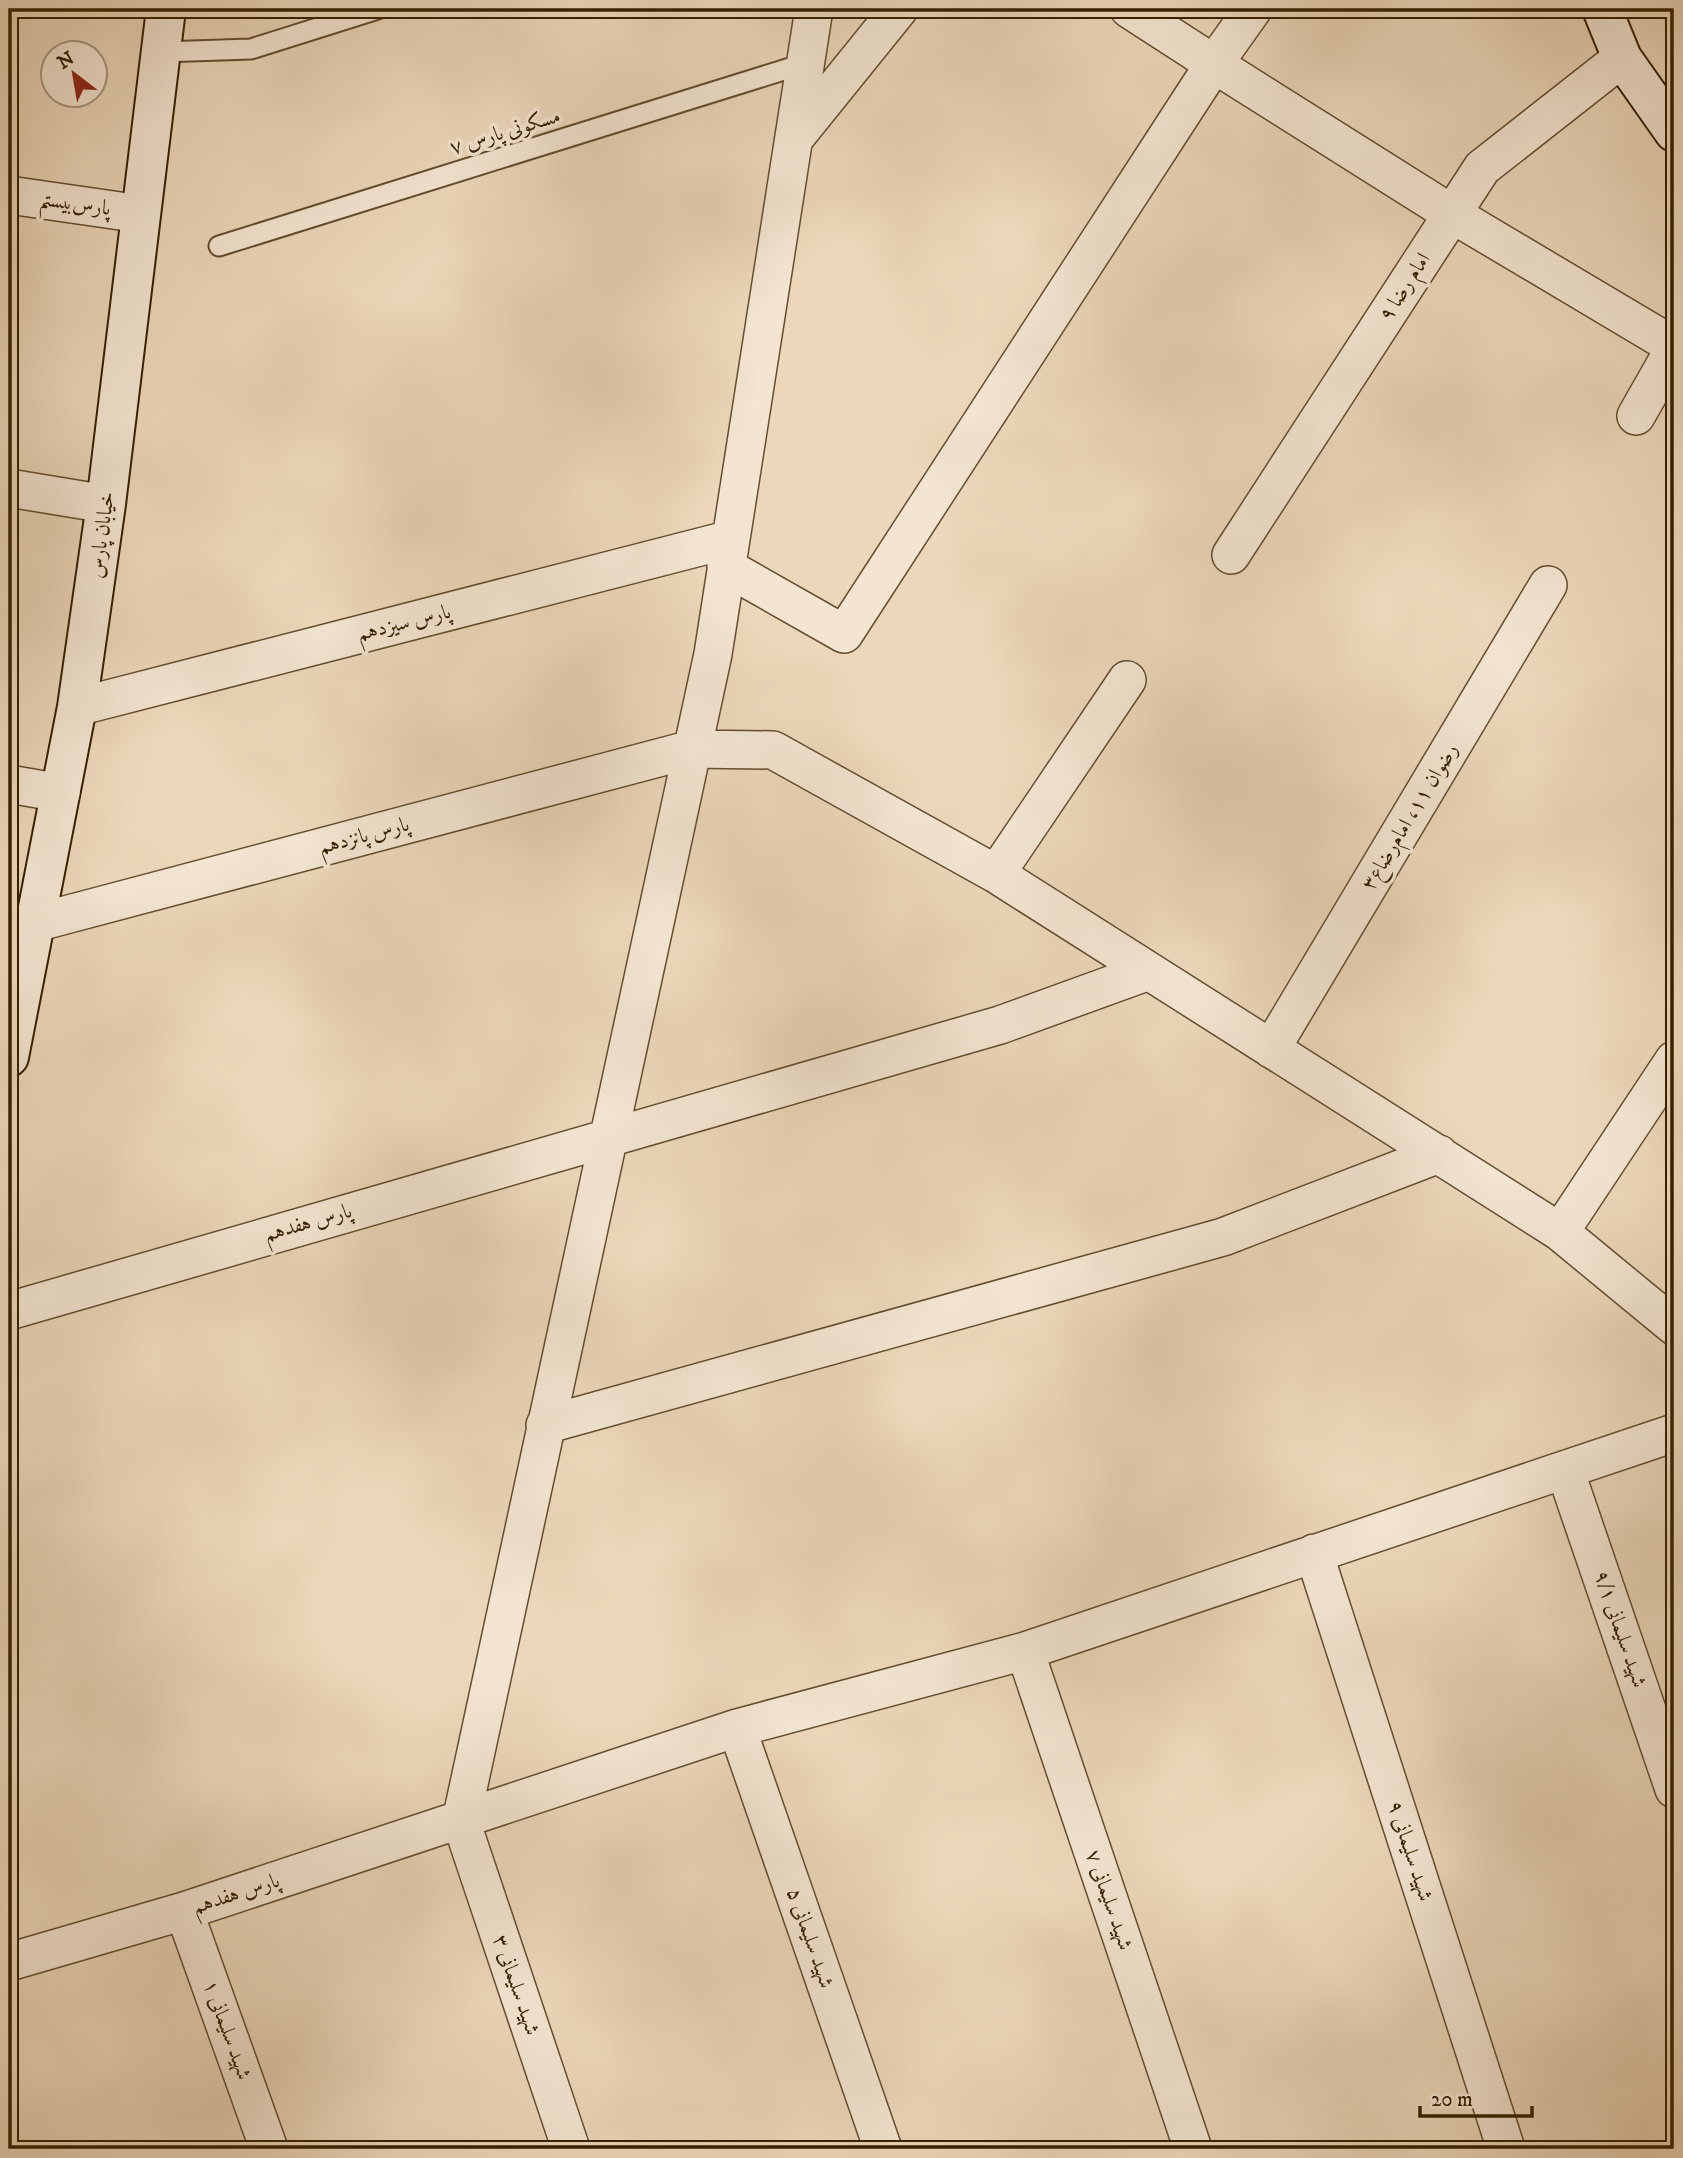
<svg xmlns="http://www.w3.org/2000/svg" width="1683" height="2158" font-family="'IM FELL DW Pica',Amiri,serif">
<style>
.lines{fill:none;stroke-linecap:round;stroke-linejoin:round}
.service-casing{stroke:#634e2e;stroke-width:23}
.minor-casing{stroke:#634e2e;stroke-width:40}
.secondary-casing{stroke:#352000;stroke-width:42}
.service{stroke:#f3e5d2;stroke-width:19}
.minor{stroke:#f3e5d2;stroke-width:37}
.secondary{stroke:#f3e5d2;stroke-width:38}
.labels{text-anchor:middle;dominant-baseline:central;stroke-width:7;stroke-linejoin:round;paint-order:stroke}
.street-label{font-size:21px;fill:#352000;stroke:#f3e5d2}
</style>
<rect width="100%" height="100%" fill="#ecd7ba"/>
<filter id="stains"><feTurbulence type="fractalNoise" baseFrequency=".00286" numOctaves="4"/><feColorMatrix values="0 0 0 0 .2 0 0 0 0 .09 0 0 0 0 .02 0 0 0 .5 -.17"/></filter>
<radialGradient id="worn" r=".72"><stop offset=".6" stop-color="#630" stop-opacity="0"/><stop offset="1" stop-color="#630" stop-opacity=".3"/></radialGradient>
<g class="lines">
<defs>
<path id="service" d="M161 52 251 49 378 9
M219 246 806 63"/>
<path id="minor" d="M1129 9 1214 64 1253 9
M794 139 899 9
M9 195 141 214
M1636 416 1674 349
M9 488 106 504
M1231 555 1482 168 1622 58
M726 567 844 634 1214 64 1452 214 1674 346
M77 707 731 539
M9 784 61 793
M996 874 1127 680
M35 923 692 749 773 750 996 874 1560 1232 1674 1326
M1271 1049 1548 585
M1560 1232 1674 1060
M9 1311 1000 1025 1149 971
M545 1425 1223 1237 1439 1154
M1565 1470 1674 1789
M1314 1553 1506 2149
M1025 1651 1193 2149
M737 1728 883 2149
M461 1821 713 654 814 9
M461 1821 571 2149
M184 1911 269 2149
M9 1962 184 1911 737 1728 1025 1651 1674 1433"/>
<path id="secondary" d="M1602 9 1622 58 1674 132
M9 1057 77 707 106 504 166 9"/>
</defs>
<use href="#service" class="service-casing"/>
<use href="#minor" class="minor-casing"/>
<use href="#secondary" class="secondary-casing"/>
<use href="#service" class="service"/>
<use href="#minor" class="minor"/>
<use href="#secondary" class="secondary"/>
</g>
<g class="labels">
<g class="street-label">
<text transform="translate(505 132) rotate(-17)">مسکونی ‌پارس ۷</text>
<text transform="translate(75 204) rotate(8)">پارس‌بیستم</text>
<text transform="translate(1405 287) rotate(-57)">امام رضا ۹</text>
<text transform="translate(102 535) rotate(-82)">خیابان پارس</text>
<text transform="translate(404 623) rotate(-14)">پارس‌ سیزدهم</text>
<text transform="translate(1410 817) rotate(-59)">رضوان ۱۱، امام‌رضا‌ع‌۳</text>
<text transform="translate(364 836) rotate(-15)">پارس‌ پانزدهم</text>
<text transform="translate(308 1223) rotate(-16)">پارس‌ هفدهم</text>
<text transform="translate(1620 1629) rotate(71)">شهید سلیمانی ۹/۱</text>
<text transform="translate(1410 1851) rotate(72)">شهید سلیمانی ۹</text>
<text transform="translate(236 1894) rotate(-18)">پارس‌ هفدهم</text>
<text transform="translate(1109 1900) rotate(71)">شهید سلیمانی ۷</text>
<text transform="translate(810 1938) rotate(71)">شهید سلیمانی ۵</text>
<text transform="translate(516 1985) rotate(71)">شهید سلیمانی ۳</text>
<text transform="translate(227 2030) rotate(70)">شهید سلیمانی ۱</text>
</g>
</g>
<rect width="1683" height="2158" fill="none" stroke="#ecd7ba" stroke-width="35"/>
<rect x="10" y="10" width="1662" height="2137" fill="none" stroke="#352000" stroke-width="3.5"/>
<rect x="18" y="18" width="1648" height="2123" fill="none" stroke="#352000" stroke-width="2"/>
<g transform="translate(74 74) rotate(329)"><circle r="33" fill="#f3e5d2" stroke="#a7967e" stroke-width="2"/>
<path d="M0-5L12 26L0 18L-12 26Z" fill="#8f2418"/>
<text y="-10" font-size="19" font-weight="bold" text-anchor="middle" fill="#352000">N</text>
</g>
<path d="M1420 2106v10h112v-10" fill="none" stroke="#352000" stroke-width="3.5"/>
<text x="1431" y="2106" font-size="21" fill="#352000" stroke="#f3e5d2" stroke-width="5" paint-order="stroke">20 m</text>
<rect width="100%" height="100%" filter="url(#stains)"/>
<rect width="100%" height="100%" fill="url(#worn)"/>
</svg>
